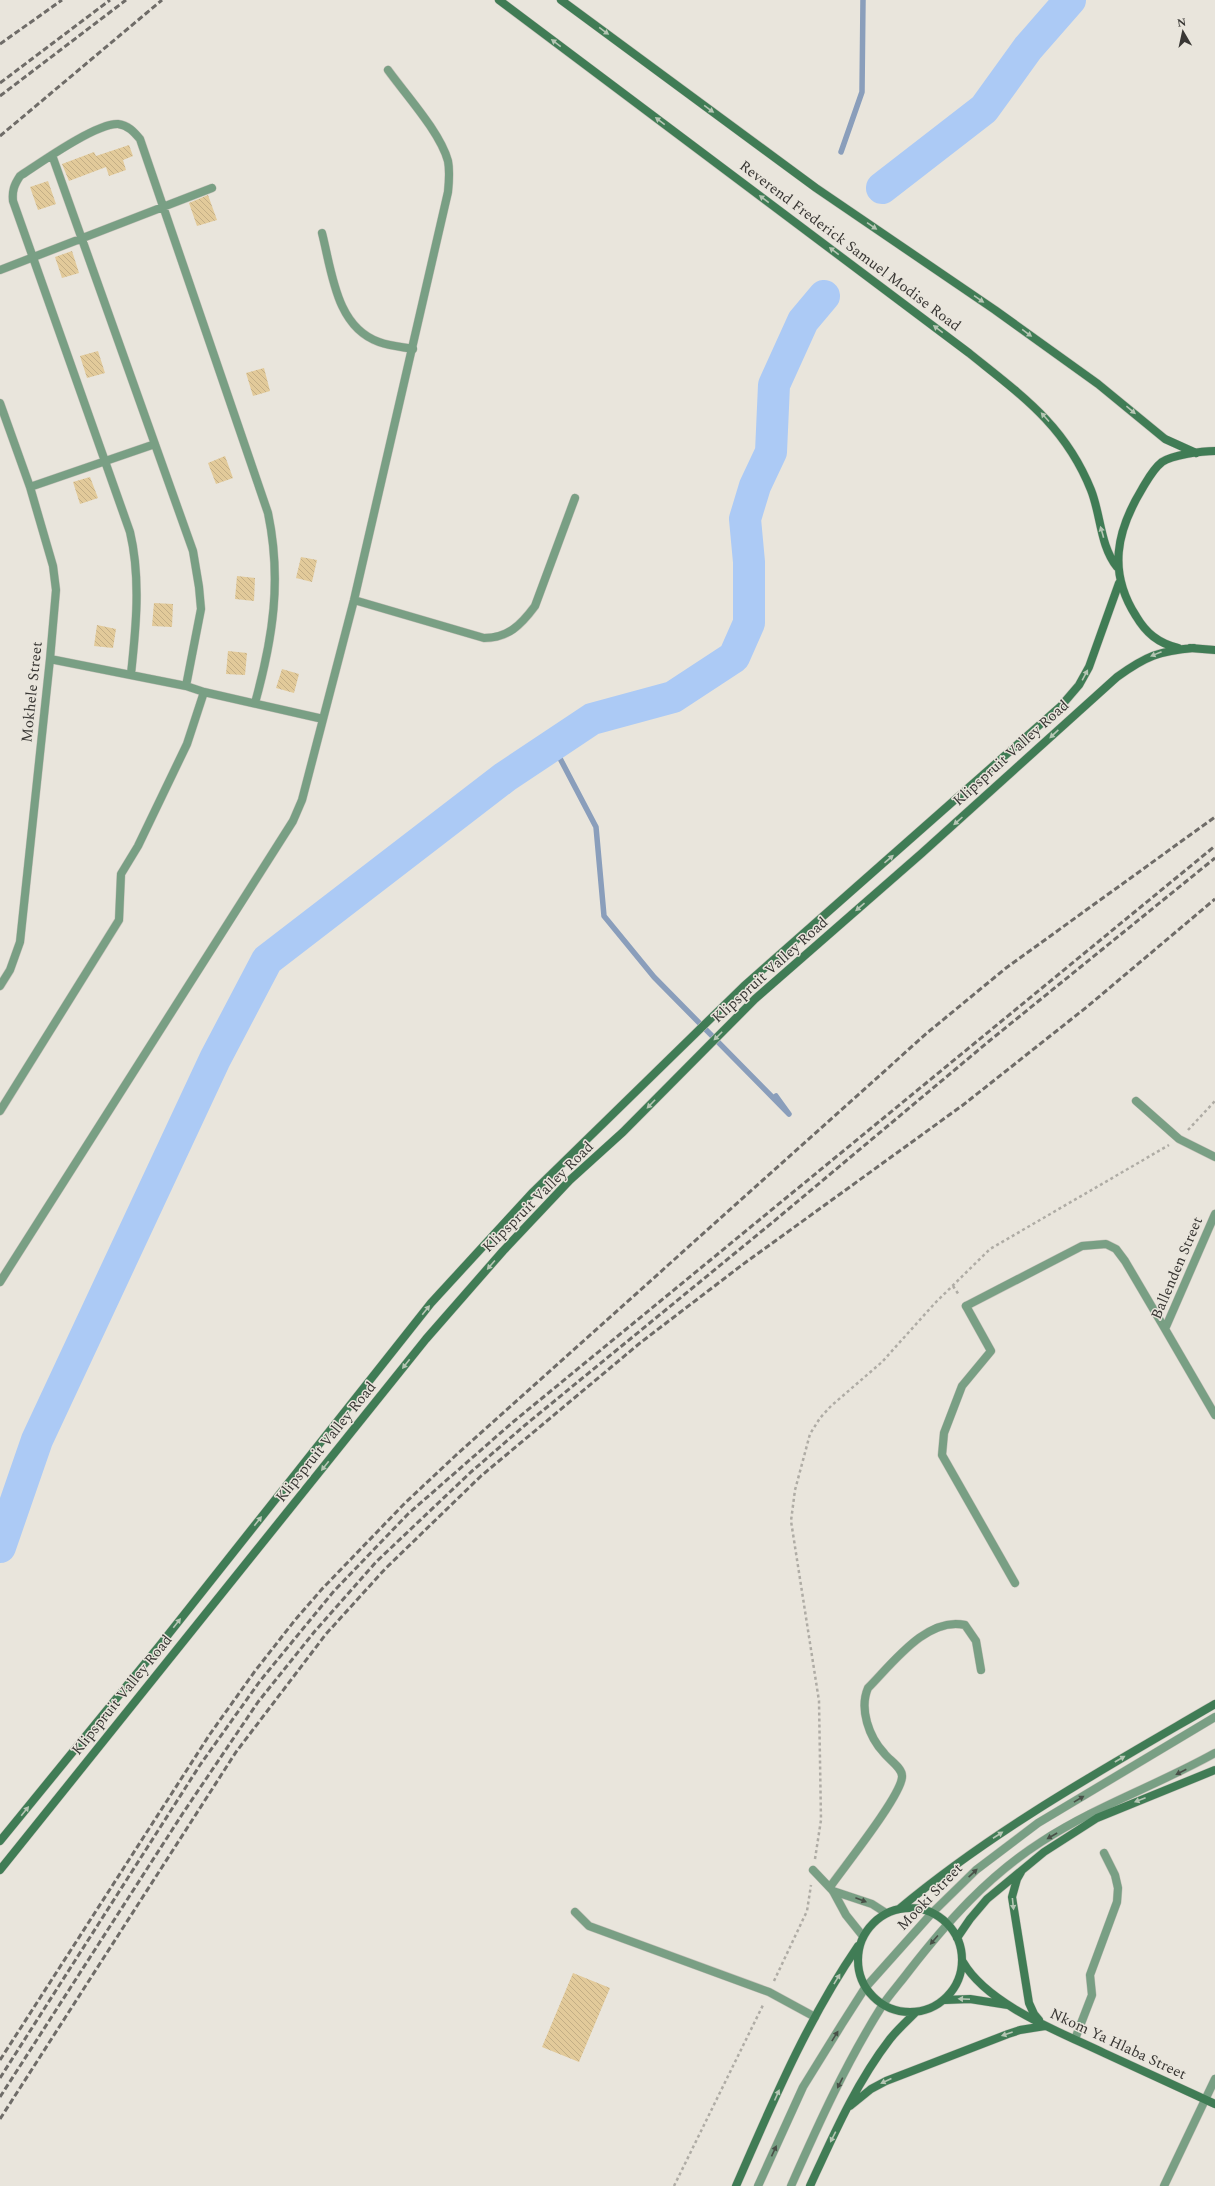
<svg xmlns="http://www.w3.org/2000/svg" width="1215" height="2186" font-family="Spectral,serif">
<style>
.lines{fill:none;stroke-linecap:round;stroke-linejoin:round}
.stream{stroke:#8a9ebb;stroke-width:5.5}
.river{stroke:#accaf5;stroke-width:32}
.building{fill:url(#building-back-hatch)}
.lane-casing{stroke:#c6c2ba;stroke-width:9}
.street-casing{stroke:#c6c2ba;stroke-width:9}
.secondary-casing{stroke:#c6c2ba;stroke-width:9}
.path{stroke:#afaca5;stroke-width:2.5;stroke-dasharray:3 3;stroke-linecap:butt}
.lane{stroke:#799f84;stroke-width:8}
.street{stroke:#799f84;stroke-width:8}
.secondary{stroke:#407c55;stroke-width:8}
.rail{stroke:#6f6c68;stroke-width:3;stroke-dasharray:6 3;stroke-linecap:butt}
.oneway{fill:#b6c6b4}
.oneway2{fill:#495148}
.labels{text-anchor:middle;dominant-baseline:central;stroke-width:3;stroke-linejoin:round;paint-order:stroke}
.street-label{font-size:15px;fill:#393734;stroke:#e9e5dc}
</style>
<defs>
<pattern id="building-back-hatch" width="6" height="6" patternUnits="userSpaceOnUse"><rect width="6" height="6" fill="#e2ca9a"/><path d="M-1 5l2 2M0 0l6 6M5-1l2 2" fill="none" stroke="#c3ae85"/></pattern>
</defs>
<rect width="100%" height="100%" fill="#e9e5dc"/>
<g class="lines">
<path class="stream" d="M841 152 862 92 863 0
M553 745 596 827 604 916 654 977 789 1114 776 1096"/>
<path class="river" d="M882 188 984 109 1028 48 1070 0
M0 1547 37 1440 215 1059 267 960 505 777 592 719 673 697 734 657 749 623V562L745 519 755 486 771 452 774 385 803 321 824 296"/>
</g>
<path class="building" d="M129 145 133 156 123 160 126 170 109 176 106 167 69 181 62 164 94 152 96 156Z
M48 181 56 204 38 210 30 187Z
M208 195 217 220 197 226 189 203Z
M72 251 79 273 62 278 55 257Z
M98 351 105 373 87 378 80 356Z
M264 368 270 391 253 396 246 373Z
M225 456 233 478 216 484 208 463Z
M90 477 98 498 80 504 73 482Z
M301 557 317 560 312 582 296 578Z
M237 576 255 578 254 601 235 599Z
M154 603 173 604 172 627 152 626Z
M97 625 116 629 113 648 94 646Z
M228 651 247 653 245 675 226 674Z
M282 669 299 674 294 693 276 688Z
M573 1973 610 1988 579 2062 542 2047Z"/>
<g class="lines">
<defs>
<path id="lane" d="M322 233C332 272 336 327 379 342 390 346 402 347 413 349
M1136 1101 1179 1139 1215 1157
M966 1306 991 1351 962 1386 944 1433 942 1455 1015 1583
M830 1887C844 1867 901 1796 902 1777 903 1768 889 1760 884 1753 869 1737 859 1709 868 1688 892 1664 927 1616 965 1625L976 1641 981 1670
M575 1912 589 1926 769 1992 815 2017
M1075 2039 1092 1995 1090 1975 1117 1902 1118 1888 1115 1875 1104 1853
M758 2186 803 2087 842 2024 865 1988 932 1913 976 1870 1038 1823 1215 1717
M791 2186C818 2125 846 2063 882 2006 890 1994 900 1983 909 1971 947 1922 988 1876 1041 1842 1096 1806 1158 1785 1215 1753"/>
<path id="street" d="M52 155 193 551 199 587 201 609 186 686
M0 270 212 188
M0 403 30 487 53 566 56 590 50 659 20 942 10 970 0 986
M30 487 155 444
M354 600 484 638C508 638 521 625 535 606L575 498
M50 659 186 686 204 692 323 719
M131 674C136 628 141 578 130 532L13 201C12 191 14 185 20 176 40 163 96 123 118 124 128 125 134 132 140 139L268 513C282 580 273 638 255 703
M0 1111 119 920 121 874 138 846 187 744 204 692
M1215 1214 1165 1329 1215 1415
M0 1282 293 821 302 800 354 600 448 192C449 182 450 171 448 161 440 132 406 95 388 70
M966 1306 1082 1246 1106 1244 1116 1249 1125 1261 1165 1329
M813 1870 833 1891 846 1915 862 1935
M833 1891 872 1904 886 1913
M1164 2186 1215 2079"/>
<path id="secondary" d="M499 0 969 353C1021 395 1065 425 1091 490 1101 515 1100 546 1117 567
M561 0 816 188 995 310 1098 384 1165 439 1196 453
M1178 648C1158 643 1146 633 1136 616 1108 572 1116 532 1142 489 1148 479 1153 469 1162 462 1172 455 1202 451 1215 451
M1190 648 1215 650
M0 1841 160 1645 431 1303 533 1192 744 986 1061 706 1079 685 1089 667 1119 583
M0 1870 426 1339 503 1251 570 1180 623 1132 755 999 922 853 1117 677C1146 656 1159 651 1194 648
M1021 1872 1017 1879 1012 1897 1029 2003 1034 2014 1039 2020
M858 1960a52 52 0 1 1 104 0a52 52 0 1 1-104 0Z
M899 1909C996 1828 1107 1767 1215 1704
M957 1938 970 1919 987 1899 1044 1852 1097 1818 1215 1770
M963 1962C988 2005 1060 2032 1104 2053 1141 2070 1178 2087 1215 2104
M945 2000 970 1999 1008 2005
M850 2106 871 2089 886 2081 1008 2034 1020 2030 1045 2026
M736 2186C772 2104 807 2020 858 1946
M810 2186C833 2136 856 2083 890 2039 898 2029 907 2021 916 2012"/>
</defs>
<use href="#lane" class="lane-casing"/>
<use href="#street" class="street-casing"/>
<use href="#secondary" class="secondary-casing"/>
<path class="path" d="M1188 1130 1215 1101
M953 1286 959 1295
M815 1859 821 1820 819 1701 791 1521 795 1490 810 1434 820 1418 831 1406 882 1362 935 1303 990 1249 1169 1145
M774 1981 807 1911 811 1885
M674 2186 764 2003"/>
<use href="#lane" class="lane"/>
<use href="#street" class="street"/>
<use href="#secondary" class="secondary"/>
<path class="rail" d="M0 44 62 0
M0 83 110 0
M0 96 126 0
M0 136 162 0
M0 2060 210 1734 255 1671 295 1620 322 1589 405 1503 454 1457 927 1033 1006 968 1215 817
M0 2078 200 1765 260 1681 334 1591 408 1514 513 1422 1215 846
M0 2097 183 1813 258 1702 315 1631 376 1562 471 1472 524 1426 773 1222 988 1042 1215 858
M0 2119 236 1752 326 1634 385 1569 481 1476 640 1343 742 1265 963 1105 1088 1006 1215 899"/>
</g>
<defs><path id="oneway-solid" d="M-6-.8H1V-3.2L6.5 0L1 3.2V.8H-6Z"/></defs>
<g class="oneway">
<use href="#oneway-solid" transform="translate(604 31) rotate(36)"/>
<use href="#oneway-solid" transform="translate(556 43) rotate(-143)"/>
<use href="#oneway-solid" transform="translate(709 109) rotate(36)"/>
<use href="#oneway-solid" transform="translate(660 121) rotate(-143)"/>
<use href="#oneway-solid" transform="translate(764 199) rotate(-143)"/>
<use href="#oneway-solid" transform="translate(872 226) rotate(34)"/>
<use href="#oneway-solid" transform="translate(834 251) rotate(-143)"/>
<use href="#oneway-solid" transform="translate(979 299) rotate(34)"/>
<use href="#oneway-solid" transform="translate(938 329) rotate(-143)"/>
<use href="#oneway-solid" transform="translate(1027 333) rotate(36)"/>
<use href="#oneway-solid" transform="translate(1131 410) rotate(40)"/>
<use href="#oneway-solid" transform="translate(1045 417) rotate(-132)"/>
<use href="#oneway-solid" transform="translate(1102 532) rotate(-106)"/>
<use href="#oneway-solid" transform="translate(1156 654) rotate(158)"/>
<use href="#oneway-solid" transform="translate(1085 675) rotate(-62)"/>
<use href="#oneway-solid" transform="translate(1054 734) rotate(137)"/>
<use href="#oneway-solid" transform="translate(958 821) rotate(138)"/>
<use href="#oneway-solid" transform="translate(889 859) rotate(-41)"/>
<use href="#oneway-solid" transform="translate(860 907) rotate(139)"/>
<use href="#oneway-solid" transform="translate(718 1036) rotate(135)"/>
<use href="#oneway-solid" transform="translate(651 1104) rotate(134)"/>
<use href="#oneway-solid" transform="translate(491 1265) rotate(131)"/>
<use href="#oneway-solid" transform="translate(426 1310) rotate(-51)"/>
<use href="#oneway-solid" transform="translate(406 1364) rotate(128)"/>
<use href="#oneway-solid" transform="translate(325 1466) rotate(128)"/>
<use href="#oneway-solid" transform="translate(258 1521) rotate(-52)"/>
<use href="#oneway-solid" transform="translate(177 1623) rotate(-52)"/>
<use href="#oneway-solid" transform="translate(1120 1759) rotate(-30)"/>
<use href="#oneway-solid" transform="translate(1140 1800) rotate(159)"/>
<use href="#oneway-solid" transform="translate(25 1811) rotate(-51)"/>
<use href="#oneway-solid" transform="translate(998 1835) rotate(-33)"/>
<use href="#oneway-solid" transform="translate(1013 1904) rotate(84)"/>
<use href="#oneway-solid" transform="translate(837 1979) rotate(-59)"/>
<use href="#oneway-solid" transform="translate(964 1999) rotate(-177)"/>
<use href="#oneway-solid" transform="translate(1007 2034) rotate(161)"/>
<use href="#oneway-solid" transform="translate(886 2081) rotate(155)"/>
<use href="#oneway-solid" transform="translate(777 2095) rotate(-66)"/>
<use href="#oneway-solid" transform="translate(833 2137) rotate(117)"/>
</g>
<g class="oneway2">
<use href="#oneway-solid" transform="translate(1181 1772) rotate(153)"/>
<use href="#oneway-solid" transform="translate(1079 1799) rotate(-31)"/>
<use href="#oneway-solid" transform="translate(1052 1836) rotate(150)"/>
<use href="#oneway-solid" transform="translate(973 1873) rotate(-43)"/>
<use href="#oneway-solid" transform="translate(861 1900) rotate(21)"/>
<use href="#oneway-solid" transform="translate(934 1940) rotate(131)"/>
<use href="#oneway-solid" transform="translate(835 2036) rotate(-58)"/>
<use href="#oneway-solid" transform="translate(840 2083) rotate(117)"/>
<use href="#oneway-solid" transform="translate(774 2151) rotate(-65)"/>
</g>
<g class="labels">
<g class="street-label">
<text transform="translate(850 246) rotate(37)">Reverend Frederick Samuel Modise Road</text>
<text transform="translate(32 692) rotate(-84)">Mokhele Street</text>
<text transform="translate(1011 753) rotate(-42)">Klipspruit Valley Road</text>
<text transform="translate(770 970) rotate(-42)">Klipspruit Valley Road</text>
<text transform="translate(538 1197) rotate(-45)">Klipspruit Valley Road</text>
<text transform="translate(1177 1268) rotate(-67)">Ballenden Street</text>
<text transform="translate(326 1442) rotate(-51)">Klipspruit Valley Road</text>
<text transform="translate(122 1695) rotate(-51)">Klipspruit Valley Road</text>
<text transform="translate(930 1897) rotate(-46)">Mooki Street</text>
<text transform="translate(1118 2044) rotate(25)">Nkom Ya Hlaba Street</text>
</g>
</g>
<g transform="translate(1183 32) rotate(351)" stroke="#e9e5dc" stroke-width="3" paint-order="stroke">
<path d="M0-3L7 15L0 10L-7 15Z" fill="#393734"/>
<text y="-6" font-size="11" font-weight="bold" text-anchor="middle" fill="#393734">N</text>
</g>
</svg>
